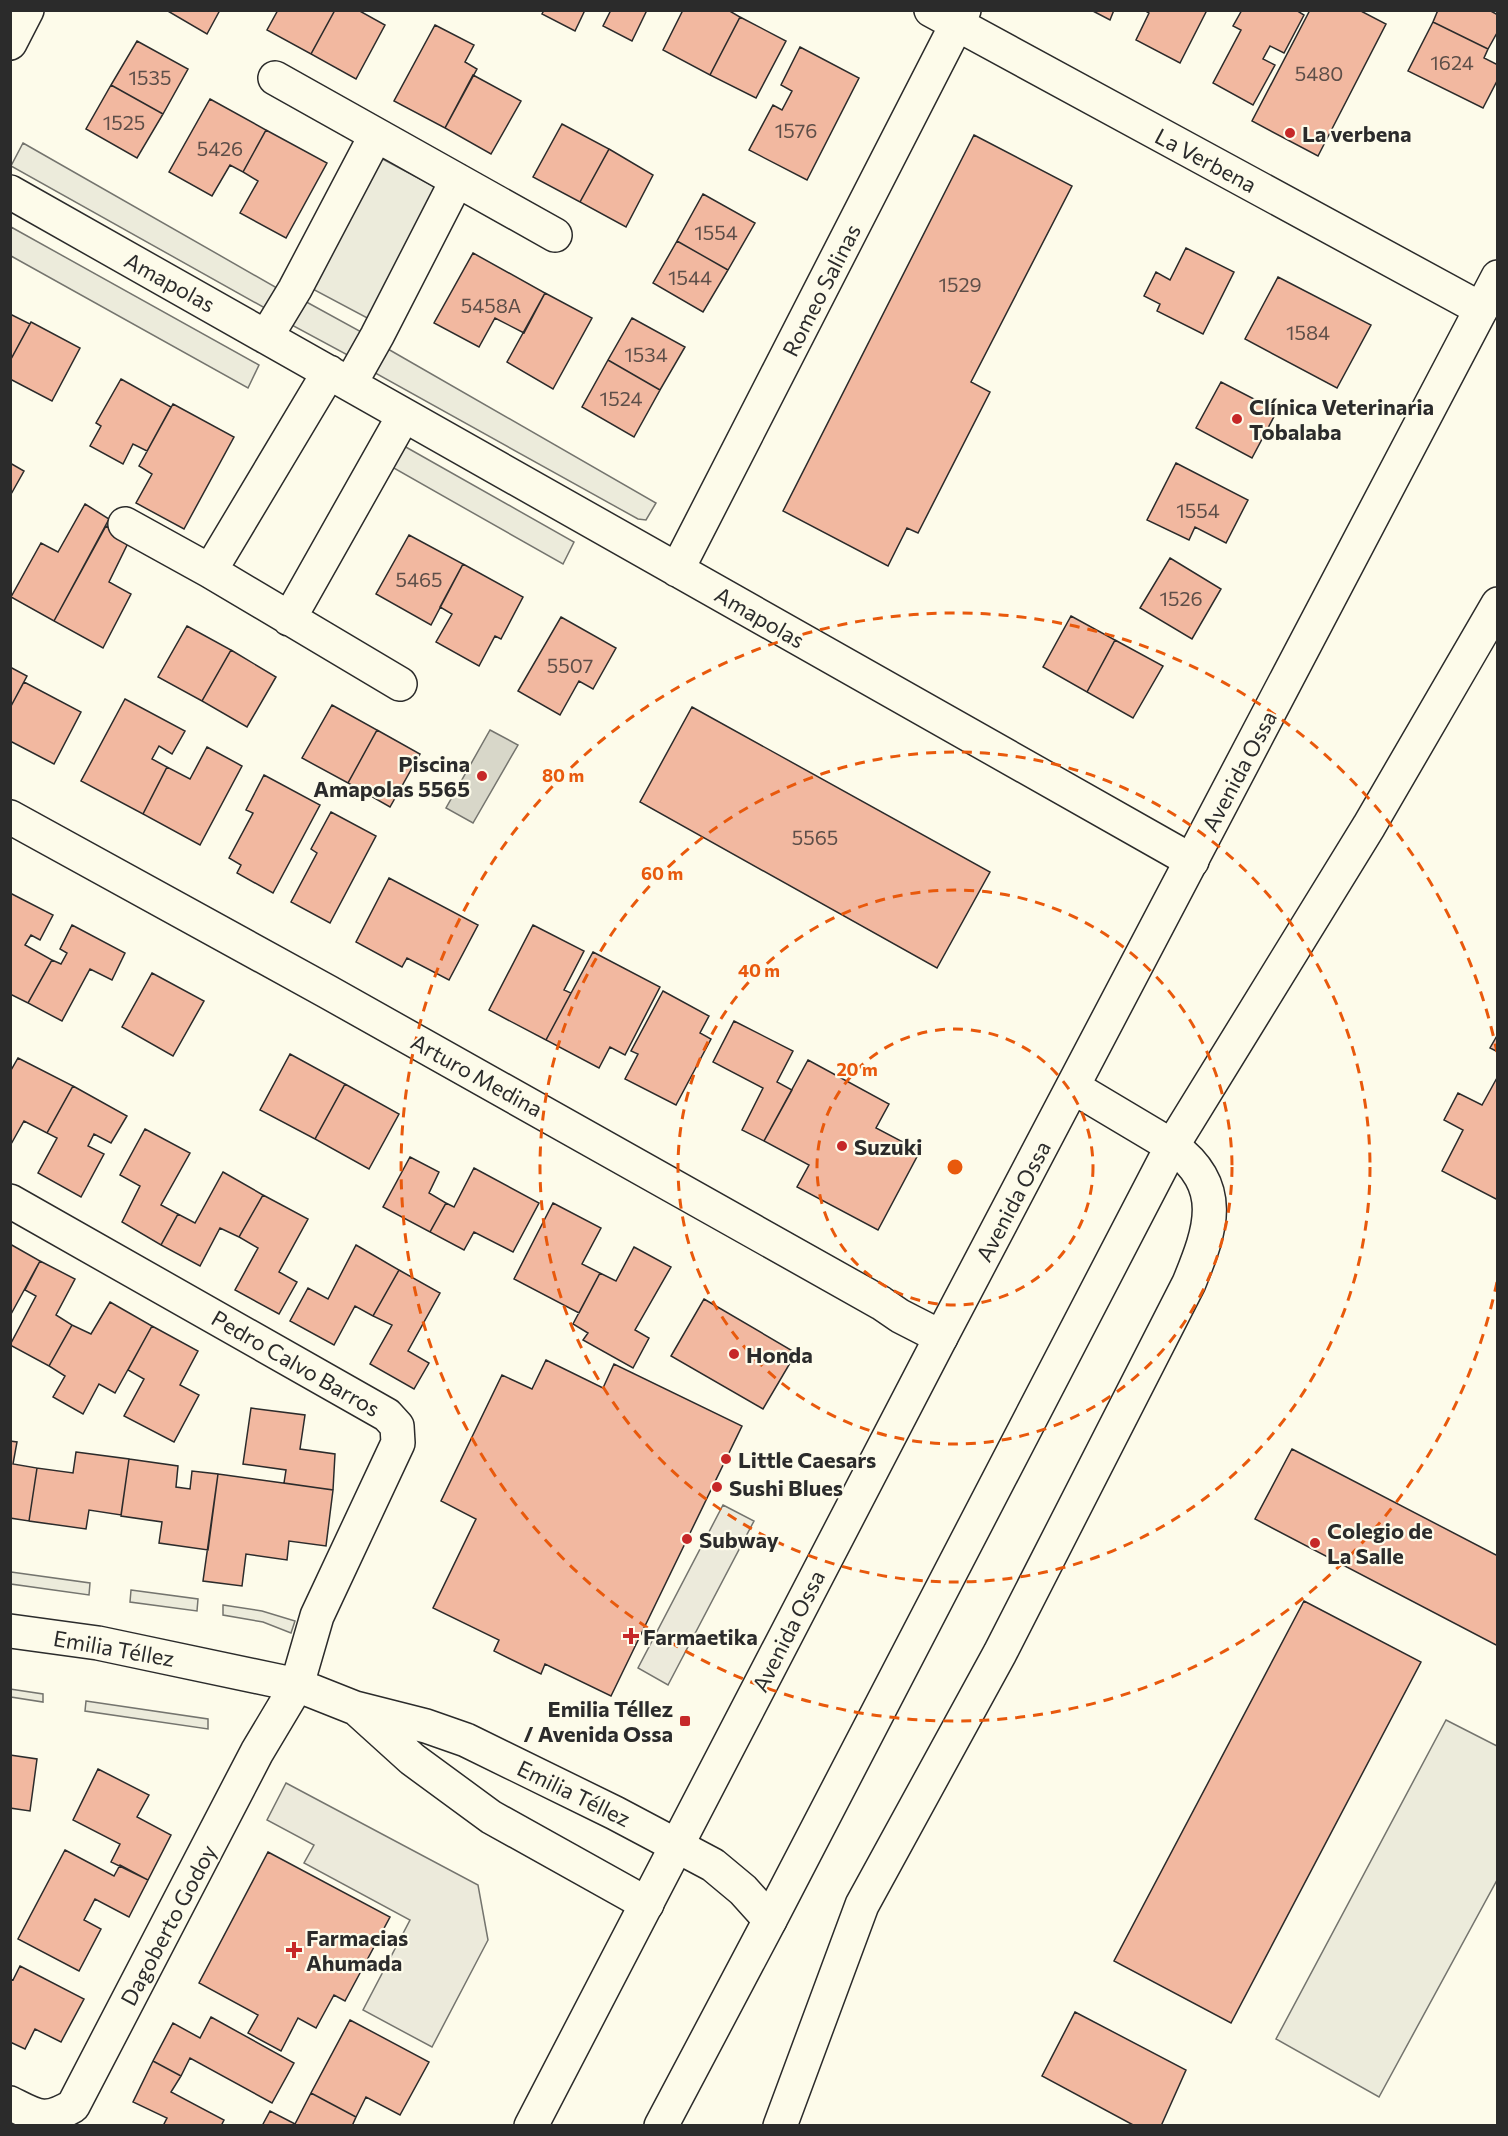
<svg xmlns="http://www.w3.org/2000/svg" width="1508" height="2136" font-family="Commissioner,sans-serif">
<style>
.green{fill:#ecebdb;stroke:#74746e;stroke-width:1.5}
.parking{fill:#eceadb;stroke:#74746e;stroke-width:1.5}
.water{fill:#d8d7c9;stroke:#74746e;stroke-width:1.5}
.building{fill:#f2b8a0;stroke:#2b2b2b;stroke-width:1.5}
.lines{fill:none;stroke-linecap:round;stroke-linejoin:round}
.minor-casing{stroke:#2b2b2b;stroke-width:36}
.major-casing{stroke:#2b2b2b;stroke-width:36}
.minor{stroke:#fdfbea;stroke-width:33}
.major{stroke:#fdfbea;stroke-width:33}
.ring{fill:none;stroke:#e8590c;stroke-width:3;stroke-dasharray:10 8}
.poi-dot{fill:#c62828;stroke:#fdfbea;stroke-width:2}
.labels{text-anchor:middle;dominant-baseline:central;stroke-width:4.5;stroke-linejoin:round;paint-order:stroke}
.number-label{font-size:20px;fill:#5d4e48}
.poi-label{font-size:22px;font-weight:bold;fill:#2b2b2b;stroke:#fdfbea;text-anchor:start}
.street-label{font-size:22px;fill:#2b2b2b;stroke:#fdfbea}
.centre{fill:#e8590c;stroke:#fdfbea;stroke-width:3}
.ring-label{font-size:18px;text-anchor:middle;font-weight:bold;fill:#e8590c;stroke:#fdfbea;stroke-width:4.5;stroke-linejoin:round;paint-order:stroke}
</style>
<rect width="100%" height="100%" fill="#fdfbea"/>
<path class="green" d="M23 143 284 292 272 312 11 166Z
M377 156 441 190 371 320 307 286Z
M11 227 259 365 248 388 11 256Z
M301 299 365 334 353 358 288 323Z
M381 345 656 503 646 520 638 519 368 369Z
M404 446 574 542 563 564 392 467Z
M11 1572 90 1583 89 1595 11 1584Z
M131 1590 198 1599 197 1611 130 1602Z
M223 1605 262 1611 295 1621 291 1633 263 1622 223 1615Z
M10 1689 43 1694V1702L11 1697Z
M86 1701 208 1719V1729L85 1711Z
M1446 1720 1497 1746V1880L1379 2097 1276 2039Z"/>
<path class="parking" d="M723 1505 754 1521 668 1685 638 1668Z
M286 1783 478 1885 488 1940 432 2047 363 2010 410 1920 304 1863 314 1845 267 1820Z"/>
<path class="water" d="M490 730 518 745 473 823 446 808Z"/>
<path class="building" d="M166 10H220L207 34Z
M278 10H335L311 54 267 30Z
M335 10H358L385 25 356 79 311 54Z
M544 10H585L575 31 542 14Z
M611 10H647L632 41 603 26Z
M683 10H728L740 17 710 75 663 50Z
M1091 10H1114L1110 20Z
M1144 10H1207L1180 63 1136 40 1149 13Z
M1242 10H1296L1304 15 1284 53 1270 46 1263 59 1275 65 1253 105 1213 83 1241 30 1233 26Z
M1310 10H1359L1386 24 1318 156 1252 121Z
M1438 10H1489L1498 15V31L1488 49 1433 22Z
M740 17 786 41 756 98 710 75Z
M1433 22 1488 49 1484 58 1498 65V79L1483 108 1408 71Z
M435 25 474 45 465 62 477 69 445 128 394 101Z
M137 41 188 69 163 114 111 85Z
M800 47 859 78 807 180 749 150 773 105 782 110 792 91 781 85Z
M473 75 521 101 491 154 445 128Z
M111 85 163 114 137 158 86 129Z
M210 99 266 130 243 172 230 165 212 196 169 172Z
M562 124 609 149 580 202 533 177Z
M266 130 327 163 286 238 240 213 258 181 243 172Z
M974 135 1072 186 971 382 990 392 918 533 907 528 888 566 783 511Z
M609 149 653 175 626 227 580 202Z
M703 194 755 223 728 270 677 241Z
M677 241 728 270 703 312 653 283Z
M1186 248 1234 272 1203 334 1157 311 1160 304 1144 296 1156 272 1170 280Z
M473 253 545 293 524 333 495 318 479 347 434 323Z
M1278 277 1371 325 1337 388 1245 339Z
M545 293 592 318 553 389 507 362Z
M10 314 30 324 10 361Z
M632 318 685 347 660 390 608 360Z
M31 322 80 348 52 401 10 379V361Z
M608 360 660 390 634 437 582 407Z
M121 379 171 407 147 451 133 444 123 464 90 446 101 426 96 423Z
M1221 382 1277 411 1252 458 1196 428Z
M173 404 234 437 184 529 136 503 152 474 139 466Z
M10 463 24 471 10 496Z
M1176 463 1248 500 1226 543 1195 527 1189 540 1147 520Z
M85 504 109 519 54 621 11 597 41 543 58 552Z
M106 526 130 539 109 582 131 594 103 648 54 621Z
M409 535 463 564 431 625 376 594Z
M1170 558 1221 589 1192 639 1140 608Z
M463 564 523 597 501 639 495 636 479 666 436 642 452 614 440 607Z
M1071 616 1115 640 1087 692 1043 667Z
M561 617 616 648 593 689 579 681 560 715 518 691Z
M187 626 231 650 202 701 158 677Z
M1115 640 1163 666 1133 718 1087 692Z
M231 650 276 677 247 727 202 701Z
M10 667 27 676 10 708Z
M24 682 81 712 54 764 10 741V708Z
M125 699 185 731 172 754 159 746 152 759 167 767 143 814 81 781Z
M332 705 377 730 348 783 302 758Z
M692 707 990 872 937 968 640 802Z
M377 730 420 754 390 807 348 783Z
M207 747 242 766 200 845 143 814 167 767 190 779Z
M264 775 320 805 273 893 237 873 241 865 229 858 253 813 246 810Z
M331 812 376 836 330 923 291 902 317 853 311 849Z
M389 878 478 925 449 980 407 958 402 967 356 942Z
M10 893 53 915 40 940 31 935 25 945 52 960 28 1003 10 994Z
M72 925 125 953 112 980 90 969 62 1021 28 1003 52 960 61 964 67 953 60 949Z
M533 925 584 951 564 990 571 993 546 1040 489 1010Z
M593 952 660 987 625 1055 610 1047 599 1068 546 1040Z
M152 973 204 1001 173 1056 122 1027Z
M663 991 709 1016 700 1033 711 1039 676 1105 625 1079 638 1054 631 1051Z
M734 1021 793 1051 777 1082 792 1090 764 1141 742 1130 763 1088 713 1062Z
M1498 1034V1052L1490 1048Z
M290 1054 345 1084 315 1139 260 1110Z
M18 1058 73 1086 47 1133 24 1121 10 1146V1072Z
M808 1060 889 1104 876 1128 920 1151 878 1230 797 1187 809 1165 764 1141Z
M1498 1076V1200L1442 1171 1463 1130 1444 1120 1458 1093 1482 1105Z
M345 1084 399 1114 369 1169 315 1139Z
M73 1086 127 1116 111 1143 94 1134 88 1146 104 1154 81 1197 38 1173 57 1138 47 1133Z
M145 1129 190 1153 161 1205 178 1214 161 1245 122 1222 140 1186 120 1175Z
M410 1157 439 1172 429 1193 446 1203 430 1232 383 1207Z
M474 1168 539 1203 513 1252 474 1232 464 1250 430 1232 446 1203 454 1207Z
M223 1172 263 1195 239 1237 220 1228 200 1266 161 1245 178 1214 195 1223Z
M263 1195 308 1219 279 1272 297 1282 279 1314 235 1290 258 1248 239 1237Z
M553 1203 601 1228 582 1264 600 1273 579 1313 514 1279Z
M10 1244 40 1261 10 1316Z
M356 1245 399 1270 373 1316 355 1306 334 1345 290 1321 308 1288 328 1299Z
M634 1247 671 1267 635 1330 649 1338 633 1368 583 1340 588 1333 573 1324 600 1273 616 1281Z
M40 1261 75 1279 56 1315 72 1325 49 1366 10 1345 36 1296 25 1290Z
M399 1270 440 1293 408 1351 429 1363 414 1389 370 1364 392 1325 373 1316Z
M704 1299 796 1353 763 1409 671 1356Z
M110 1302 152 1326 115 1393 99 1384 83 1414 53 1397 65 1376 49 1366 72 1325 91 1334Z
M152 1326 198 1351 180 1385 199 1395 174 1442 124 1416 144 1379 128 1370Z
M546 1360 603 1388 614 1364 742 1426 611 1696 545 1664 541 1674 494 1651 499 1640 433 1608 476 1519 441 1501 502 1375 532 1389Z
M251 1408 305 1415 300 1449 335 1454 333 1490 284 1483 286 1470 243 1464Z
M10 1441 17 1442 13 1464 37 1468 29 1521 10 1518Z
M1292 1449 1498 1556V1646L1255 1519Z
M76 1452 129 1459 121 1515 89 1510 86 1529 29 1521 37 1468 73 1473Z
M129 1459 178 1466 176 1487 190 1489 192 1471 218 1474 208 1550 159 1543 162 1522 121 1516Z
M218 1474 333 1490 326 1546 289 1541 287 1560 246 1554 242 1586 203 1581Z
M1304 1601 1421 1662 1231 2023 1114 1961Z
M10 1755 37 1759 30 1811 10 1808Z
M98 1769 149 1795 137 1817 171 1835 148 1880 111 1862 120 1844 73 1820Z
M65 1850 114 1876 120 1865 148 1880 129 1917 95 1899 84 1920 101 1929 79 1971 18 1939Z
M268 1852 390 1917 345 2001 334 1995 316 2028 298 2018 281 2051 248 2033 258 2015 199 1983Z
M20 1966 84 1999 61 2042 35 2029 25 2049 10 2042V1979L13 1980Z
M1075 2012 1186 2070 1161 2126H1135L1042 2076Z
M211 2017 294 2063 272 2103 190 2058 181 2076 153 2061 173 2023 200 2038Z
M350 2020 429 2062 400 2115 366 2097 356 2117 311 2093Z
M153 2061 181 2076 171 2092 224 2120 221 2126H163L167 2118 133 2102Z
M311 2093 356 2117 352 2126H262L270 2111 295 2124Z"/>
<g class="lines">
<defs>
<path id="minor" d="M931 10 1481 309
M10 43 27 10
M275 78 555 235
M10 192 1192 861
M266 337 295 289 376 135
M350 384 377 336 457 180
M125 524 210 571 400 684
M677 570 964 10
M210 571 329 372
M289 619 404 415
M10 817 328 992 881 1303 900 1316 941 1337
M10 1201 387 1415 397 1426 398 1443 317 1616 297 1685 257 1752 73 2106C44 2123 38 2117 10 2103
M10 1631 98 1643 297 1685 355 1708 426 1726 466 1740 615 1813 713 1865 743 1890 770 1920
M359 1711 412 1759 491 1817 647 1904
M780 2126 862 1905 1000 1653 1189 1283C1211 1229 1227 1186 1172 1146"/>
<path id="major" d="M1073 1087 1172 1146
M531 2126 941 1337 1498 277
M661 2126 770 1920 1172 1146 1369 826 1498 604"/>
</defs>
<use href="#minor" class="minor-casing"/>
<use href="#major" class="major-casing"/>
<use href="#minor" class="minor"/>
<use href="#major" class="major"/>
</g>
<g class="ring">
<circle cx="955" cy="1167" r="138"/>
<circle cx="955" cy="1167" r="277"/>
<circle cx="955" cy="1167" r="415"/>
<path d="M1497 1282A554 554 0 1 1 1497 1052"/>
</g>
<g class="poi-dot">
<circle cx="1290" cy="133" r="6"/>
<circle cx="1237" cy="419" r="6"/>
<circle cx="482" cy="776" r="6"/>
<circle cx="842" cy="1146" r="6"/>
<circle cx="734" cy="1354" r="6"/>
<circle cx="726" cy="1459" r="6"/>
<circle cx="717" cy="1487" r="6"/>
<circle cx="687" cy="1539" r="6"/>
<circle cx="1315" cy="1543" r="6"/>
<path d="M628 1627h6v6h6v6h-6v6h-6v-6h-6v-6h6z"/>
<rect x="679" y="1715" width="12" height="12" rx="3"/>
<path d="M291 1941h6v6h6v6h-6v6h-6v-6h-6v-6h6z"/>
</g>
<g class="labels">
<g class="number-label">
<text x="1452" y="62">1624</text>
<text x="1319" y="73">5480</text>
<text x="150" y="77">1535</text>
<text x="124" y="122">1525</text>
<text x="796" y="130">1576</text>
<text x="220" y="148">5426</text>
<text x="716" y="232">1554</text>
<text x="690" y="277">1544</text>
<text x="960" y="284">1529</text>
<text x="491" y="305">5458A</text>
<text x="1308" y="332">1584</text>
<text x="646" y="354">1534</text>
<text x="621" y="398">1524</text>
<text x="1198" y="510">1554</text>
<text x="419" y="579">5465</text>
<text x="1181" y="598">1526</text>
<text x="570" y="665">5507</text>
<text x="815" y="837">5565</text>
</g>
<g class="poi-label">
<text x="1302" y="133">La verbena</text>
<text x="1249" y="406">Clínica Veterinaria<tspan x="1249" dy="25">Tobalaba</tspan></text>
<text x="470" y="763" text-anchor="end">Piscina<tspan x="470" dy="25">Amapolas 5565</tspan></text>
<text x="854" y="1146">Suzuki</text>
<text x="746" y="1354">Honda</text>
<text x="738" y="1459">Little Caesars</text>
<text x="729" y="1487">Sushi Blues</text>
<text x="1327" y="1530">Colegio de<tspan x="1327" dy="25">La Salle</tspan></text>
<text x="699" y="1539">Subway</text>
<text x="643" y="1636">Farmaetika</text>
<text x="673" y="1708" text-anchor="end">Emilia Téllez<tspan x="673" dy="25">/ Avenida Ossa</tspan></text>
<text x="306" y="1937">Farmacias<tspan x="306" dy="25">Ahumada</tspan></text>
</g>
<g class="street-label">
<text transform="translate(1206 160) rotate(28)">La Verbena</text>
<text transform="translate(170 282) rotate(29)">Amapolas</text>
<text transform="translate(821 290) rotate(-63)">Romeo Salinas</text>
<text transform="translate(760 617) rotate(30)">Amapolas</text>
<text transform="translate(1239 771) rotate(-62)">Avenida Ossa</text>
<text transform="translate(477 1075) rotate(29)">Arturo Medina</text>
<text transform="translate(1013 1201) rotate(-62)">Avenida Ossa</text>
<text transform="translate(296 1363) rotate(30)">Pedro Calvo Barros</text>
<text transform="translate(788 1631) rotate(-63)">Avenida Ossa</text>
<text transform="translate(114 1648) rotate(10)">Emilia Téllez</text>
<text transform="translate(574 1793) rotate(26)">Emilia Téllez</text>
<text transform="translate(168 1925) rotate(-62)">Dagoberto Godoy</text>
</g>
</g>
<circle cx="955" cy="1167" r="9" class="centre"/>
<g class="ring-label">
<text x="563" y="782">80 m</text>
<text x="662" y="880">60 m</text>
<text x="759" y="977">40 m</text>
<text x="857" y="1076">20 m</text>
</g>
<rect width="1508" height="2136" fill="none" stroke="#2b2b2b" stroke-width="24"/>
</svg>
